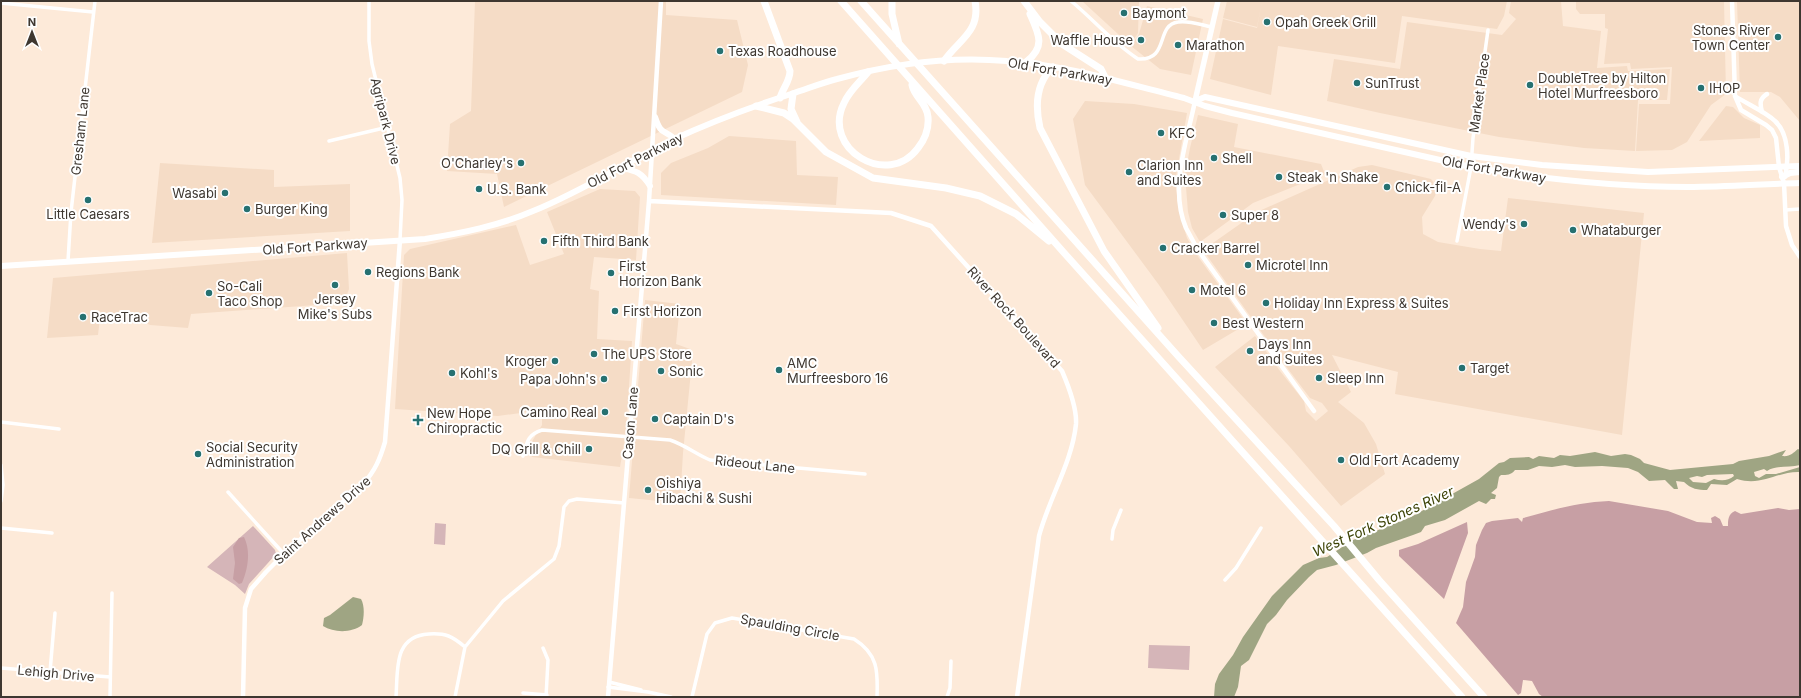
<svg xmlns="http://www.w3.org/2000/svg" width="1801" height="698" font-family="Inter,sans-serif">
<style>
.built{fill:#f5dcc6}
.green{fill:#d5b5b8}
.forest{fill:#c79fa4}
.water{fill:#9fa583;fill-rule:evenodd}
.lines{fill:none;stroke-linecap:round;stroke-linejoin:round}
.minor{stroke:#fff;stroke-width:3.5}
.tertiary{stroke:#fff;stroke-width:4.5}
.secondary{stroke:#fff;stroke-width:5.5}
.primary{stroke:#fff;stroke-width:6}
.motorway{stroke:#fff;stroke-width:7}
.poi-dot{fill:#267171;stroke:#fff;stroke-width:1.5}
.labels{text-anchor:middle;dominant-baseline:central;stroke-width:4;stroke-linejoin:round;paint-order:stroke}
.poi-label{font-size:13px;fill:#3e3730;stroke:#fff;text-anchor:start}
.street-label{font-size:13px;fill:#3e3730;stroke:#fff}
.water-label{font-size:14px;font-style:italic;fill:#3c4205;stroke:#fff}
</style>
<rect width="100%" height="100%" fill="#fdead9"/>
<path class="built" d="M475 1H666V15L737 20 748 65 742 92 504 207 497 174 447 171 450 124 471 111Z
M1082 1H1139L1138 33 1130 45Z
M1227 1H1262L1257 27 1223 18Z
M1262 1H1507L1504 16 1497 29 1402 16 1395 63 1278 46 1271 95 1210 79 1223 19 1257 28Z
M1511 1H1561L1563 26 1601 31 1597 68 1627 66 1628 71 1670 69 1667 100H1638L1635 151 1584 148 1499 137 1380 113 1327 101 1334 59 1400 69 1407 22 1502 35 1516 19 1509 13Z
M1576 1H1724L1726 94 1711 105 1687 142 1672 150 1636 151 1639 104H1670L1672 67 1631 69 1630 63 1604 64 1608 29 1605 28V14H1580L1576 9Z
M1737 1H1800V121L1780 97 1771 92H1740Z
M1147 6 1203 19 1191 75 1160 69 1131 46 1139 34Z
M1085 101 1134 104 1187 113 1175 182 1180 215 1187 238 1199 258 1247 324 1203 350 1159 285 1085 185 1073 119Z
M1726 106 1733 107 1744 118 1760 125V138L1699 141Z
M1198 115 1238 124 1234 147 1321 164 1325 174 1253 203 1200 242 1192 228 1188 212 1185 175 1190 148Z
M729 136 796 141 797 175 838 177 836 205 661 195V173L671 163 708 148Z
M160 163 274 170V187L350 184V231L152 243Z
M1372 165 1431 179 1437 187 1435 196 1422 217 1423 234 1438 242 1480 249 1501 251 1508 198 1644 213 1622 435 1395 394 1398 372 1332 355 1351 392 1338 402 1364 423 1376 444 1385 474 1341 506 1289 446 1215 367 1255 336 1280 371 1304 401 1306 411 1316 421 1328 411 1322 403 1310 398 1285 365 1203 250 1257 212 1358 167Z
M600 189 635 191 640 197 636 260 594 257 590 289 599 291 597 339 632 341 626 432 620 467 532 457 528 448 542 425V410L498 416 395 409 404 255 410 249 516 225 530 265 564 254 547 212Z
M347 253 349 289 344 303 191 314 188 328 150 325 140 320 100 317 98 335 47 338 53 278Z
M645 300 680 304 676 344 690 349 692 361 683 453 680 503 629 498Z"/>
<path class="green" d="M435 523 446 524 445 545 434 544Z
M253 526 275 550 276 554 249 584 245 594 235 585 207 567Z
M1149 645 1190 646 1189 670 1148 668Z"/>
<path class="forest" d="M1609 501 1668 511 1697 522 1712 523 1711 518 1715 516 1720 519 1723 526H1728C1728 520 1728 514 1735 511L1741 514 1778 508 1789 510 1800 509V697H1543L1539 694 1532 681 1523 680 1521 693 1518 695 1456 623 1463 607 1466 582 1475 557 1476 545 1482 530 1486 523 1492 521 1518 518 1522 522 1523 518C1552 510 1579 502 1609 501Z
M1467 522 1468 533 1444 599 1399 556V550L1418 544Z
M244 537C251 551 248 569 242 583L239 584 233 579 235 563 233 547 239 538Z"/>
<path class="water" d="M1798 449 1800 450V465C1790 468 1776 465 1767 471L1764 469 1754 472 1755 476 1759 478 1766 474H1776L1800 467V472C1777 471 1762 487 1737 479L1727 485 1711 484 1707 490C1698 490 1691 489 1684 482L1676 481 1678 489H1674L1665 480 1649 481 1638 472 1628 468 1602 466 1575 467 1565 465 1552 467 1539 466 1528 470H1515C1511 475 1507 475 1501 475L1499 477 1497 488 1491 493 1496 495 1495 499H1491L1486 504 1479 501 1445 520 1425 526 1421 532 1413 535 1376 548 1367 553 1336 565 1317 570 1309 577 1287 600 1276 615 1267 624 1249 660 1241 666 1238 687 1234 697H1214L1215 684 1219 674 1233 655 1243 637 1272 596 1303 565 1319 558 1327 557 1353 540 1411 517 1479 479 1499 463 1504 462 1510 458 1529 457 1533 459 1539 456 1554 458 1560 455 1570 456 1595 452 1611 456 1625 454 1631 455 1640 459 1644 463 1670 470 1733 464 1739 461 1769 456 1786 450 1782 456C1790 457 1793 453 1798 449ZM1733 474 1734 476C1728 481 1721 481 1714 479L1706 483 1693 482 1689 478 1697 476 1702 477 1707 475Z
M353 597 361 599C365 606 364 617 362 625 352 633 334 633 323 626L324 618 330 615Z"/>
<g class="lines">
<path class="minor" d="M369 1V41L372 64 400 178 402 200 400 240
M1071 1C1094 20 1113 43 1138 59 1170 61 1155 25 1178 22 1189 20 1201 25 1212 27
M1 3 93 12
M329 141 388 127
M1785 210 1800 209
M1457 241 1471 167 1473 138 1488 30
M68 261 71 212 95 1
M1 422 59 429
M523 456C527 442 527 435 542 430L670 440C685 445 696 454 710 460L865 474
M1 465 3 485 1 501
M228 492 284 554
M1 528 52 533
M1112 539 1113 530 1121 510
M1225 580 1236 568 1261 528
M543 648 548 660 546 697
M1 668 110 677
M50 672 55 613
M609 682 641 690
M608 687 648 692 671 697
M523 693 547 695
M110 697 112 593
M396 697C398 670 393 636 429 634 446 633 452 636 465 647
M455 697 465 647 503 601 554 559 559 546 564 507 569 501 577 499 624 503
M692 697 707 634 715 623 732 618 854 639C878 654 878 671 877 697
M947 697 950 688 951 661"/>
<path class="tertiary" d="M1732 1 1735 96 1741 110 1766 125 1772 130 1776 138 1779 167 1784 183 1786 226 1792 245 1800 257
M1735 96C1747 104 1766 112 1775 121 1789 134 1789 160 1785 177
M1195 101C1187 141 1169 188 1186 228 1190 235 1194 243 1198 250L1314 411
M1762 112C1760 104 1759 99 1767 94
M649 201 891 213 931 226 1062 371C1068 385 1077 408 1076 424 1072 463 1049 498 1039 536L1017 697
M243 697 245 608 251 589 266 572 284 554 363 484C375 471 380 459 385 442L400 240
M608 697 649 201 661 1"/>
<path class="secondary" d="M1195 101 1218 1"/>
<path class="primary" d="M1195 101 1205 97 1471 156 1542 165 1648 172 1800 166
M655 117C661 135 663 129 675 139
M619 167C635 171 641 171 650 186
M1782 177 1790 173 1800 172
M1 266 425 239C462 233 498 226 533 211 581 192 625 163 672 140 711 122 751 107 791 94 807 89 821 83 837 79 891 64 951 56 1007 61 1067 65 1126 84 1184 98L1205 106 1232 113 1471 167C1543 179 1615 187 1688 187 1725 187 1763 184 1800 183"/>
<path class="motorway" d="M764 1 790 71C790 81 783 88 780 98
M841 1 1066 255 1462 697
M861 1 1178 356 1334 526 1379 580 1484 697
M892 1V14L899 44
M1024 1 1040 22 1062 44 1101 69 1106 79
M944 61C958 40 981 32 975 1
M1026 62C1046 47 1039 34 1030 14
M1053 67C1036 83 1035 106 1040 128L1104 251 1158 328
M868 72C860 82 849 91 844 103 821 149 888 189 918 148 925 139 929 128 928 117 927 103 914 97 912 85
M793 94 791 109 797 122
M756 106 784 113 793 119 826 152 873 178 946 188 980 196 1016 214 1049 241"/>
</g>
<g class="poi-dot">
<circle cx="1124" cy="13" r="4"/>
<circle cx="1267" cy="22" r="4"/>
<circle cx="1778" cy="37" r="4"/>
<circle cx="1141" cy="40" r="4"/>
<circle cx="1178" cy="45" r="4"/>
<circle cx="720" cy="51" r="4"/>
<circle cx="1357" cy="83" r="4"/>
<circle cx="1530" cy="85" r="4"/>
<circle cx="1701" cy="88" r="4"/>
<circle cx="1161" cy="133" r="4"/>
<circle cx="1214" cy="158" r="4"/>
<circle cx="521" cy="163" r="4"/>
<circle cx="1129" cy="172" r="4"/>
<circle cx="1279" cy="177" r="4"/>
<circle cx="1387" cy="187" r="4"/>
<circle cx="479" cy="189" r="4"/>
<circle cx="225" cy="193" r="4"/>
<circle cx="88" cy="200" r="4"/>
<circle cx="247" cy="209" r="4"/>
<circle cx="1223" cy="215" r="4"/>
<circle cx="1524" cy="224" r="4"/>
<circle cx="1573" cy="230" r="4"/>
<circle cx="544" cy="241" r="4"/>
<circle cx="1163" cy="248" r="4"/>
<circle cx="1248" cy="265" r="4"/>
<circle cx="368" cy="272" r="4"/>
<circle cx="611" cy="273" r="4"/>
<circle cx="335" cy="285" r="4"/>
<circle cx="1192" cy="290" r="4"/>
<circle cx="209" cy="293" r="4"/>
<circle cx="1266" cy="303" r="4"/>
<circle cx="615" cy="311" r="4"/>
<circle cx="83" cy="317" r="4"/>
<circle cx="1214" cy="323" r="4"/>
<circle cx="1250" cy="351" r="4"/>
<circle cx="594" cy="354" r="4"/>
<circle cx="555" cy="361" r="4"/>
<circle cx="1462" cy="368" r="4"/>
<circle cx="779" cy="370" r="4"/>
<circle cx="661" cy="371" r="4"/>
<circle cx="452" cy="373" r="4"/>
<circle cx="1319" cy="378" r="4"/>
<circle cx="604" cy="379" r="4"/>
<circle cx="605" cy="412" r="4"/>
<circle cx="655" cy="419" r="4"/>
<path d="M416 414h4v4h4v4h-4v4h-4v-4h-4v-4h4z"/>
<circle cx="589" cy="449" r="4"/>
<circle cx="198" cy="454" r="4"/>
<circle cx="1341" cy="460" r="4"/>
<circle cx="648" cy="490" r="4"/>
</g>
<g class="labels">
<g class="poi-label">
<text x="1132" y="13">Baymont</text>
<text x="1275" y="22">Opah Greek Grill</text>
<text x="1770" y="30" text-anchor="end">Stones River<tspan x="1770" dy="15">Town Center</tspan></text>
<text x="1133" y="40" text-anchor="end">Waffle House</text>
<text x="1186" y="45">Marathon</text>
<text x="728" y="51">Texas Roadhouse</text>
<text x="1538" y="78">DoubleTree by Hilton<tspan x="1538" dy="15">Hotel Murfreesboro</tspan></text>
<text x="1365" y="83">SunTrust</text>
<text x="1709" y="88">IHOP</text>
<text x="1169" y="133">KFC</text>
<text x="1222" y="158">Shell</text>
<text x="513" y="163" text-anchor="end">O'Charley's</text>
<text x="1137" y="165">Clarion Inn<tspan x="1137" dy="15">and Suites</tspan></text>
<text x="1287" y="177">Steak 'n Shake</text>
<text x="1395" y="187">Chick-fil-A</text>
<text x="487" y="189">U.S. Bank</text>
<text x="217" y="193" text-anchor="end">Wasabi</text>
<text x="255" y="209">Burger King</text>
<text x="88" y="214" text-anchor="middle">Little Caesars</text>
<text x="1231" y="215">Super 8</text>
<text x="1516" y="224" text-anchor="end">Wendy's</text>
<text x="1581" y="230">Whataburger</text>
<text x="552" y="241">Fifth Third Bank</text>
<text x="1171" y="248">Cracker Barrel</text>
<text x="1256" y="265">Microtel Inn</text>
<text x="619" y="266">First<tspan x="619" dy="15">Horizon Bank</tspan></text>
<text x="376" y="272">Regions Bank</text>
<text x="217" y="286">So-Cali<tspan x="217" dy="15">Taco Shop</tspan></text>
<text x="1200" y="290">Motel 6</text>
<text x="335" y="299" text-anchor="middle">Jersey<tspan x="335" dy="15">Mike's Subs</tspan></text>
<text x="1274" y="303">Holiday Inn Express &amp; Suites</text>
<text x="623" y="311">First Horizon</text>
<text x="91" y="317">RaceTrac</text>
<text x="1222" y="323">Best Western</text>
<text x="1258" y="344">Days Inn<tspan x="1258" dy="15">and Suites</tspan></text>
<text x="602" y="354">The UPS Store</text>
<text x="547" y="361" text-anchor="end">Kroger</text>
<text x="787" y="363">AMC<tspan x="787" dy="15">Murfreesboro 16</tspan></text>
<text x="1470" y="368">Target</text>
<text x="669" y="371">Sonic</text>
<text x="460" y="373">Kohl's</text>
<text x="1327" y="378">Sleep Inn</text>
<text x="596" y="379" text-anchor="end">Papa John's</text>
<text x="597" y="412" text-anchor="end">Camino Real</text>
<text x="427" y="413">New Hope<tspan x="427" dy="15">Chiropractic</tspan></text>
<text x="663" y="419">Captain D's</text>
<text x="206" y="447">Social Security<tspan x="206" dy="15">Administration</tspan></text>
<text x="581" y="449" text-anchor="end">DQ Grill &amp; Chill</text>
<text x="1349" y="460">Old Fort Academy</text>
<text x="656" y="483">Oishiya<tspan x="656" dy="15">Hibachi &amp; Sushi</tspan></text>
</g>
<g class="street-label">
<text transform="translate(1060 71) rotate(10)">Old Fort Parkway</text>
<text transform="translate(1479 93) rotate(-82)">Market Place</text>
<text transform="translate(386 121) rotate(76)">Agripark Drive</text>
<text transform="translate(80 131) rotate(-84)">Gresham Lane</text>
<text transform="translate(635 160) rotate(-27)">Old Fort Parkway</text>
<text transform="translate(1494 169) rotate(10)">Old Fort Parkway</text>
<text transform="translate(315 246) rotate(-4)">Old Fort Parkway</text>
<text transform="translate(1014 317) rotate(48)">River Rock Boulevard</text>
<text transform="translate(630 423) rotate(-85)">Cason Lane</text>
<text transform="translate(755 464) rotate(6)">Rideout Lane</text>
<text transform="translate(322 520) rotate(-42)">Saint Andrews Drive</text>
<text transform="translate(790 627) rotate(10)">Spaulding Circle</text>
<text transform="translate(56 673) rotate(5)">Lehigh Drive</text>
</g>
<g class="water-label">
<text transform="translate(1383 521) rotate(-24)">West Fork Stones River</text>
</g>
</g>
<rect width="1801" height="698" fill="none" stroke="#3e3730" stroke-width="4"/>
<g transform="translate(32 32)" stroke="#ffffff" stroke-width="3" paint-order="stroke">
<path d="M0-3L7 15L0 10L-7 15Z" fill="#3e3730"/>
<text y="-6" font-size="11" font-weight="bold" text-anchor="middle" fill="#3e3730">N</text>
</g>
</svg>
